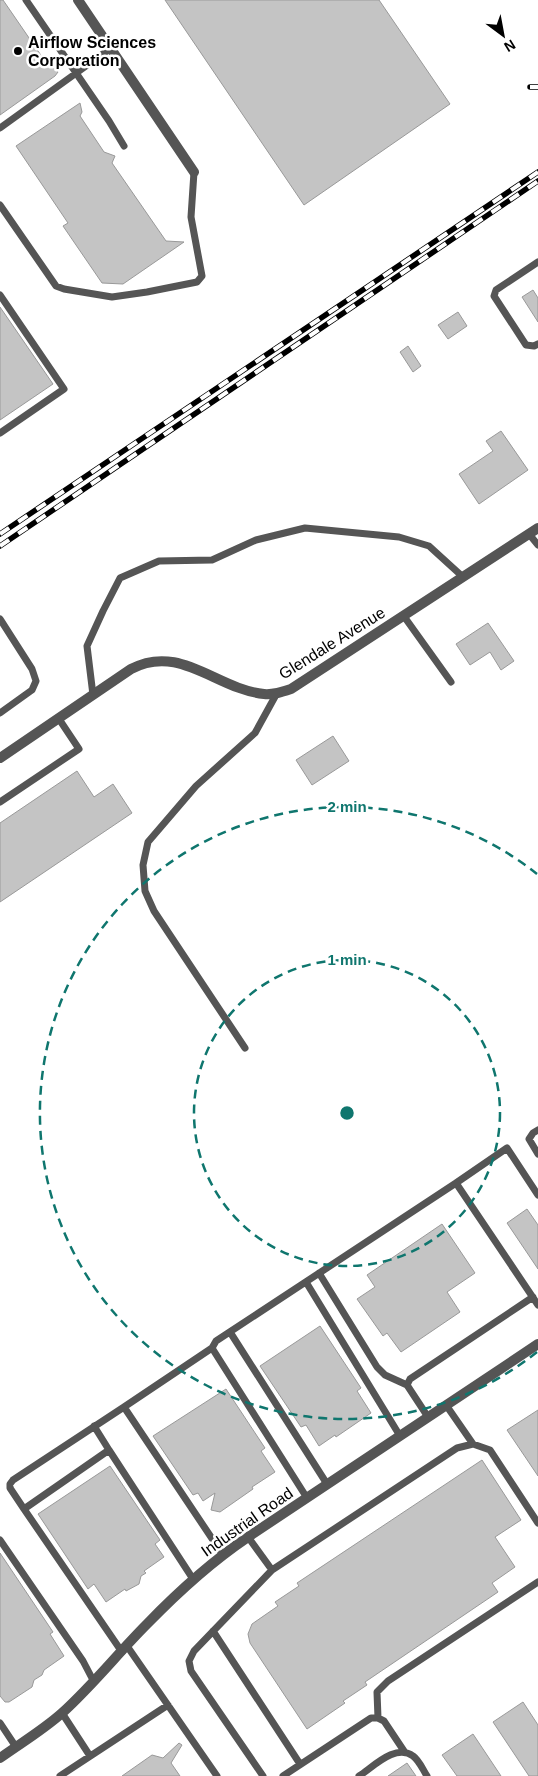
<svg xmlns="http://www.w3.org/2000/svg" width="538" height="1776" font-family="Arial,sans-serif">
<style>
.building{fill:#c4c4c4;stroke:#999}
.lines{fill:none;stroke-linecap:round;stroke-linejoin:round}
.service{stroke:#555;stroke-width:7}
.minor{stroke:#555;stroke-width:10}
.rail-casing{stroke:#000;stroke-width:5.5}
.rail{stroke:#fff;stroke-width:4;stroke-dasharray:11;stroke-linecap:butt}
.ring{fill:none;stroke:#0f766e;stroke-width:2.5;stroke-dasharray:9 6}
.poi-dot{fill:#000;stroke:#fff;stroke-width:2}
.labels{text-anchor:middle;dominant-baseline:central;stroke-width:5;stroke-linejoin:round;paint-order:stroke}
.poi-label{font-size:16px;font-weight:bold;fill:#000;stroke:#fff;text-anchor:start}
.street-label{font-size:16px;fill:#000;stroke:#fff}
.centre{fill:#0f766e;stroke:#fff;stroke-width:2.5}
.ring-label{font-size:15px;text-anchor:middle;font-weight:bold;fill:#0f766e;stroke:#fff;stroke-width:5;stroke-linejoin:round;paint-order:stroke}
</style>
<rect width="100%" height="100%" fill="#fff"/>
<path class="building" d="M0 0H3L49 67H54L58 72 55 76 0 115Z
M165 0H379L450 104 304 205Z
M80 103 82 112 80 116 104 152 115 156 112 163 166 241 184 242 123 284 102 283 63 226 68 223 16 146Z
M533 290 538 298V322L522 297Z
M0 307 53 384 0 420Z
M458 312 467 326 448 339 438 325Z
M408 346 421 366 413 372 400 352Z
M501 431 528 470 479 504 459 474 493 451 486 441Z
M488 623 514 661 501 670 490 652 470 665 456 644Z
M333 736 349 761 312 785 296 760Z
M77 771 94 797 113 784 132 813 0 902V823Z
M527 1209 538 1225V1269L507 1223Z
M442 1224 475 1273 447 1292 460 1312 401 1352 387 1333 383 1336 357 1299 375 1287 367 1275Z
M320 1326 361 1388 357 1391 371 1413 336 1437 335 1435 319 1446 306 1425 301 1427 260 1366Z
M226 1389 265 1448 261 1451 275 1472 252 1487 253 1489 220 1512 211 1510 215 1493 203 1501 198 1493 193 1495 153 1436Z
M538 1410V1476L507 1430Z
M482 1460 521 1520 495 1537 515 1567 492 1583 498 1592 365 1682 367 1685 343 1701 345 1703 307 1729 250 1643 248 1634 252 1624 278 1606 275 1602 299 1586 297 1583Z
M110 1466 160 1540 155 1544 164 1557 144 1571 146 1573 141 1576 139 1584 126 1591 125 1589 106 1602 94 1584 88 1589 38 1514Z
M0 1553 53 1632 50 1634 64 1656 44 1670 42 1675 34 1680 32 1687 9 1702H5L0 1696Z
M523 1702 538 1725V1776H529L493 1722Z
M473 1734 501 1776H457L442 1755Z
M179 1743 182 1745 171 1763 180 1776H122L152 1755 163 1758Z
M407 1763 416 1776H388Z"/>
<g class="lines">
<path class="service" d="M26 0 109 121 124 146
M0 128 111 48
M0 205 56 286 64 289 112 297 147 292 197 282 202 276 191 217 194 172
M538 262 496 290 494 296 526 345 534 346 538 344
M0 295 64 389 0 433
M529 534 538 545
M403 615 451 682
M0 619 32 669 36 681 32 690 0 713
M93 695 87 646 103 611 120 578 159 561 212 560 256 540 305 528 399 537 429 546 463 577
M0 802 79 749 59 719
M245 1048 154 911 145 891 143 865 148 842 196 786 255 733 277 693
M538 1130 533 1133 529 1139 538 1154
M538 1195 507 1148 456 1183 538 1305
M319 1273 377 1367 385 1375 407 1385
M306 1282 400 1436
M230 1332 327 1484
M212 1348 124 1407 223 1555
M446 1405 473 1444
M428 1417 407 1385 410 1379 533 1297
M94 1426 109 1450
M307 1498 212 1348 216 1341 456 1183
M24 1509 10 1488V1484L13 1480 124 1407
M248 1537 272 1570
M0 1540 83 1661 94 1682
M213 1631 300 1764
M127 1646 217 1776
M122 1652 24 1509 109 1450 193 1579
M62 1713 90 1756
M378 1718 377 1692 388 1681 538 1582
M0 1723 16 1747
M60 1776 168 1705
M263 1776 191 1671 189 1661 194 1651 272 1570 457 1448 473 1444 490 1450 538 1523
M283 1776 371 1718H378L384 1721 404 1751
M359 1776C373 1767 396 1743 413 1756 419 1760 423 1770 427 1776"/>
<path class="minor" d="M78 0 194 172
M0 758 131 669C180 643 216 689 264 694 273 695 282 692 291 689L538 528
M0 1758C21 1743 43 1730 62 1713 93 1685 118 1653 147 1624 178 1592 211 1562 248 1537L538 1344"/>
<defs>
<path id="rail" d="M530 87H538
M0 534 538 172
M0 546 538 181"/>
</defs>
<use href="#rail" class="rail-casing"/>
<use href="#rail" class="rail"/>
</g>
<g class="ring">
<circle cx="347" cy="1113" r="153"/>
<path d="M537 1352A306 306 0 1 1 537 874"/>
</g>
<circle class="poi-dot" cx="18" cy="51" r="5"/>
<g class="labels">
<g class="poi-label">
<text x="28" y="42">Airflow Sciences<tspan x="28" dy="18">Corporation</tspan></text>
</g>
<g class="street-label">
<text transform="translate(332 643) rotate(-32)">Glendale Avenue</text>
<text transform="translate(247 1522) rotate(-35)">Industrial Road</text>
</g>
</g>
<circle cx="347" cy="1113" r="8" class="centre"/>
<g class="ring-label">
<text x="347" y="812">2 min</text>
<text x="347" y="965">1 min</text>
</g>
<g transform="translate(503 35) rotate(148)" stroke="#ffffff" stroke-width="4" paint-order="stroke">
<path d="M0-4L9 19L0 12L-9 19Z" fill="#000000"/>
<text y="-8" font-size="14" font-weight="bold" text-anchor="middle" fill="#000000">N</text>
</g>
</svg>
